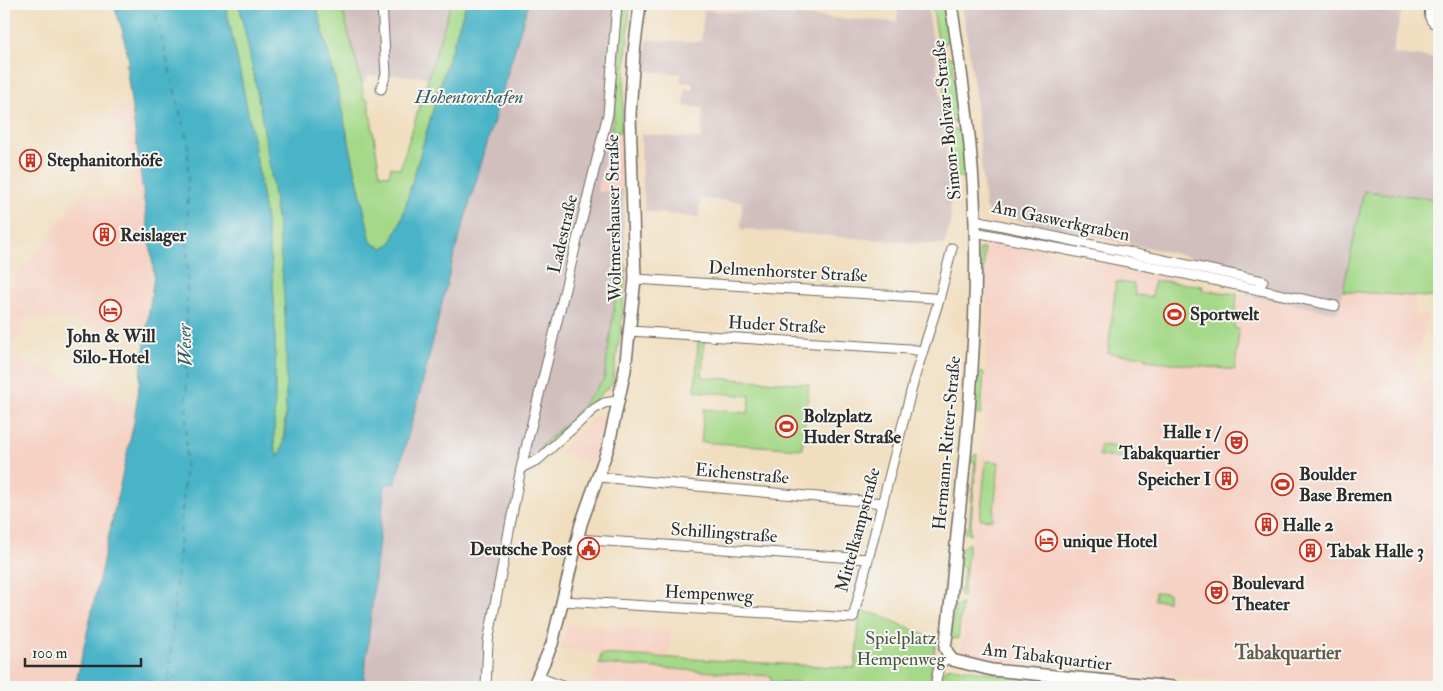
<svg xmlns="http://www.w3.org/2000/svg" width="1443" height="691" font-family="'IM FELL Double Pica',serif">
<style>
.built{fill:#f6d2c4}
.industrial{fill:#d1bfbe}
.green{fill:#a5d989;stroke:#68825a}
.water{fill:#4ab4c7;stroke:#3a7079}
.lines{fill:none;stroke-linecap:round;stroke-linejoin:round}
.ferry{stroke:#365b62;stroke-width:1;stroke-dasharray:6 5;stroke-linecap:butt}
.minor-casing{stroke:#706a5f;stroke-width:11}
.tertiary-casing{stroke:#706a5f;stroke-width:14}
.minor{stroke:#fff;stroke-width:9}
.tertiary{stroke:#fff;stroke-width:11}
.labels{text-anchor:middle;dominant-baseline:central;stroke-width:4;stroke-linejoin:round;paint-order:stroke}
.street-label{font-size:18px;fill:#2b2b2b;stroke:#f6f6f2}
.poi-label{font-size:18px;font-weight:bold;fill:#2b2b2b;stroke:#f6f6f2;text-anchor:start}
.park-label{font-size:18px;fill:#4a5642;stroke:#f6f6f2}
.water-label{font-size:19px;font-style:italic;fill:#365b62;stroke:#f6f6f2}
.neighbourhood-label{font-size:19px;font-weight:bold;fill:#655b4e;stroke:#f6f6f2}
</style>
<rect width="100%" height="100%" fill="#f6f6f2"/>
<filter id="ink" filterUnits="userSpaceOnUse"><feTurbulence type="fractalNoise" baseFrequency=".02" numOctaves="2"/><feDisplacementMap in="SourceGraphic" scale="10" xChannelSelector="R" yChannelSelector="G"/><feConvolveMatrix kernelMatrix="1 2 1 2 8 2 1 2 1" color-interpolation-filters="sRGB"/></filter>
<filter id="wash" filterUnits="userSpaceOnUse"><feTurbulence type="fractalNoise" baseFrequency=".0096" numOctaves="4" result="noise"/><feDisplacementMap in="SourceGraphic" scale="20" xChannelSelector="R" yChannelSelector="G"/><feGaussianBlur stdDeviation="1.12" result="paint"/><feColorMatrix in="noise" values="0 0 0 0 0 0 0 0 0 0 0 0 0 0 0 0 0 1.4 0 .05"/><feComposite in="paint" operator="in"/></filter>
<g filter="url(#wash)">
<rect width="100%" height="100%" fill="#f1debf"/>
<path class="built" d="M131 104 152 275 144 332 28 315 10 355 134 406 133 422 75 687H4V289L38 250 80 195 136 201 127 128 111 120 112 108Z
M621 132 623 190 597 193 611 133Z
M991 238 1260 299 1262 297 1338 313 1343 291 1415 296V316H1427L1415 368 1421 380 1439 382V687H1294L1005 661 976 656 961 650 984 425 987 332 986 239Z
M596 414 603 417 602 427 592 463 559 453Z
M567 624 671 632 669 657 601 654 561 649Z
M599 664 771 676V687H589Z"/>
<path class="industrial" d="M341 4H451L428 77 394 75 369 76 364 84H362Z
M528 4H624L614 118 597 192 623 190 625 263H617L616 294 604 379 570 420 525 461 494 615 488 687H363L385 485 395 482 424 377 451 266Z
M898 4H927L936 57 947 153 951 219 944 245 741 229 742 202 701 199 698 218 645 211 642 173 641 134 701 139 703 108 684 106 685 89 692 90 693 83 680 82 681 74 644 71 647 40 701 42 704 10 897 22Z
M962 4H1403L1392 54 1439 58V199L1364 192 1338 313 1246 295 1251 270 991 214 985 207 975 92Z
M771 682H793V687H771Z"/>
<path class="green" d="M225 4H239C264 117 285 232 287 348 288 381 285 414 283 446L278 457 274 445V435C275 381 277 326 272 272 263 182 245 92 225 4Z
M316 4H341L362 84 364 99H368L380 174 389 175 391 167 400 169 451 4H466L440 85 402 218 391 244 382 249 371 242 337 88Z
M624 4H630L621 132 611 133 617 93Z
M932 4H942L947 33 951 35 952 38 939 47Z
M940 56 955 58 956 63 953 67 959 121 948 122Z
M949 130H960L967 178 953 176Z
M4 165C8 184 7 206 4 225Z
M1364 191 1439 199V298L1343 291Z
M979 249H984V286H979Z
M617 263H625L626 270 621 329 612 384 540 450 538 449 570 420 604 379 616 294Z
M1154 280 1203 286 1202 290 1237 294 1234 328 1239 329 1235 370 1146 360V357L1108 353 1116 282 1134 284 1135 295 1152 297Z
M698 342H704L702 377 809 384 802 449 701 442 704 409 748 413 750 396 695 391Z
M981 372 984 373 981 415 973 414 976 376Z
M1100 445 1144 450 1143 461 1099 456Z
M977 454 970 535 964 532 963 527 969 528 975 462 969 461 974 455Z
M986 461 999 462 993 520 980 519Z
M969 543 963 597 959 594 957 589 962 590 964 567 959 566 960 549Z
M1155 592 1168 593V601L1154 600Z
M962 604 958 639 950 638 955 609 957 606Z
M860 611 879 615 936 640 929 687H836L793 682H771V676L599 664 601 654 855 668Z
M954 667 977 671 1124 687H941L942 674 947 668Z"/>
<path class="water" d="M113 4H225C245 92 263 182 272 272 277 326 275 381 274 435V445L278 457C288 442 285 412 286 394 289 262 267 132 239 4H316L337 88 371 242 382 248 391 243 402 218 440 85 466 4H528L451 266 424 377 395 483 385 485 363 687H75L134 422 154 275 126 64 129 62 122 29Z"/>
<g class="lines">
<path class="ferry" d="M153 4 188 144 186 459 168 687"/>
</g>
</g>
<g filter="url(#ink)">
<g class="lines">
<defs>
<path id="minor" d="M1430 4C1429 14 1428 23 1439 25
M381 89 386 74 382 4
M975 220 1263 281 1258 290
M975 232 1138 264 1335 306
M635 279 933 298 939 300
M630 331 909 349 922 351
M521 468 539 459 594 409 604 403 618 401
M599 477 883 503
M577 539 868 559
M563 601 853 618 915 376 939 300 952 248
M538 677 564 687
M486 687 488 642 521 468 608 114 617 4
M935 687 939 666 948 656"/>
<path id="tertiary" d="M951 4C962 76 973 149 975 222 978 322 969 423 958 524 954 565 951 606 945 648L952 660 992 670 1173 687
M533 687 552 644 581 524 608 448 625 370 635 279 630 114 634 52 640 4"/>
</defs>
<use href="#minor" class="minor-casing"/>
<use href="#tertiary" class="tertiary-casing"/>
<use href="#minor" class="minor"/>
<use href="#tertiary" class="tertiary"/>
</g>
</g>
<defs>
<symbol id="building-ring" viewBox="-11 -11 22 22"><circle r="9.5" fill="#f6f6f2" stroke="#c8321e" stroke-width="1.5"/><path d="M-4-6H4V6H1V3H-1V6H-4ZM-2.5-4.3h1.7v1.8h-1.7ZM.8-4.3h1.7v1.8H.8ZM-2.5-1h1.7V.8h-1.7ZM.8-1h1.7V.8H.8Z" fill="#c8321e"/></symbol>
<symbol id="hotel-ring" viewBox="-11 -11 22 22"><circle r="9.5" fill="#f6f6f2" stroke="#c8321e" stroke-width="1.5"/><path d="M-6-4.5h1.5V1H6V5H4.5V3h-9V5H-6ZM-4 0a1.8 1.8 0 1 1 3.6 0ZM.5 0V-2.5h3Q6-2.5 6 0Z" fill="#c8321e"/></symbol>
<symbol id="stadium-ring" viewBox="-11 -11 22 22"><circle r="9.5" fill="#f6f6f2" stroke="#c8321e" stroke-width="1.5"/><path d="M0-5a6.5 5 0 1 0 0 10a6.5 5 0 1 0 0-10ZM-3.5-1.8h7v3.6h-7Z" fill="#c8321e"/></symbol>
<symbol id="theatre-ring" viewBox="-11 -11 22 22"><circle r="9.5" fill="#f6f6f2" stroke="#c8321e" stroke-width="1.5"/><path d="M-5-5.5Q0-4 5-5.5V0Q5 5 0 6Q-5 5-5 0ZM-3.3-2.5H-1v1.5H-3.3ZM1-2.5H3.3v1.5H1ZM-2.8 1Q0 5.5 2.8 1Z" fill="#c8321e"/></symbol>
<symbol id="civic-ring" viewBox="-11 -11 22 22"><circle r="9.5" fill="#f6f6f2" stroke="#c8321e" stroke-width="1.5"/><path d="M-.6-6.5H3V-4.5H.6V-3L4-1V1h2V6H-6V1h2V-1L-.6-3ZM-1.2 2.5V6h2.4V2.5Z" fill="#c8321e"/></symbol>
</defs>
<g fill-rule="evenodd">
<use href="#building-ring" x="18" y="148" width="25" height="25"/>
<use href="#building-ring" x="92" y="222" width="25" height="25"/>
<use href="#hotel-ring" x="98" y="298" width="25" height="25"/>
<use href="#stadium-ring" x="1162" y="302" width="25" height="25"/>
<use href="#stadium-ring" x="774" y="414" width="25" height="25"/>
<use href="#theatre-ring" x="1224" y="430" width="25" height="25"/>
<use href="#building-ring" x="1214" y="466" width="25" height="25"/>
<use href="#stadium-ring" x="1270" y="472" width="25" height="25"/>
<use href="#building-ring" x="1254" y="512" width="25" height="25"/>
<use href="#hotel-ring" x="1034" y="528" width="25" height="25"/>
<use href="#civic-ring" x="576" y="536" width="25" height="25"/>
<use href="#building-ring" x="1298" y="538" width="25" height="25"/>
<use href="#theatre-ring" x="1204" y="580" width="25" height="25"/>
</g>
<g class="labels">
<g class="street-label">
<text transform="translate(947 120) rotate(-96)">Simon-Bolivar-Straße</text>
<text transform="translate(614 218) rotate(-91)">Woltmershauser Straße</text>
<text transform="translate(1061 221) rotate(12)">Am Gaswerkgraben</text>
<text transform="translate(563 234) rotate(-77)">Ladestraße</text>
<text transform="translate(788 272) rotate(3)">Delmenhorster Straße</text>
<text transform="translate(777 325) rotate(3)">Huder Straße</text>
<text transform="translate(947 443) rotate(-85)">Hermann-Ritter-Straße</text>
<text transform="translate(742 474) rotate(5)">Eichenstraße</text>
<text transform="translate(858 530) rotate(-75)">Mittelkampstraße</text>
<text transform="translate(724 533) rotate(4)">Schillingstraße</text>
<text transform="translate(709 594) rotate(3)">Hempenweg</text>
<text transform="translate(1047 657) rotate(7)">Am Tabakquartier</text>
</g>
<g class="poi-label">
<text x="47" y="160">Stephanitorhöfe</text>
<text x="120" y="235">Reislager</text>
<text x="1190" y="314">Sportwelt</text>
<text x="111" y="336" text-anchor="middle">John &amp; Will<tspan x="111" dy="21">Silo-Hotel</tspan></text>
<text x="803" y="416">Bolzplatz<tspan x="803" dy="21">Huder Straße</tspan></text>
<text x="1220" y="432" text-anchor="end">Halle 1 /<tspan x="1220" dy="21">Tabakquartier</tspan></text>
<text x="1299" y="474">Boulder<tspan x="1299" dy="21">Base Bremen</tspan></text>
<text x="1211" y="479" text-anchor="end">Speicher I</text>
<text x="1282" y="525">Halle 2</text>
<text x="1063" y="541">unique Hotel</text>
<text x="572" y="549" text-anchor="end">Deutsche Post</text>
<text x="1327" y="551">Tabak Halle 3</text>
<text x="1232" y="583">Boulevard<tspan x="1232" dy="21">Theater</tspan></text>
</g>
<g class="park-label">
<text x="901" y="638">Spielplatz<tspan x="901" dy="21">Hempenweg</tspan></text>
</g>
<g class="water-label">
<text x="469" y="97">Hohentorshafen</text>
<text transform="translate(185 345) rotate(-92)">Weser</text>
</g>
<g class="neighbourhood-label">
<text x="1288" y="653">Tabakquartier</text>
</g>
</g>
<rect width="1443" height="691" fill="none" stroke="#f6f6f2" stroke-width="20"/>
<path d="M25 658v8h116v-8" fill="none" stroke="#2b2b2b" stroke-width="2.5"/>
<text x="32" y="658" font-size="15" fill="#2b2b2b" stroke="#f6f6f2" stroke-width="4" paint-order="stroke">100 m</text>
</svg>
